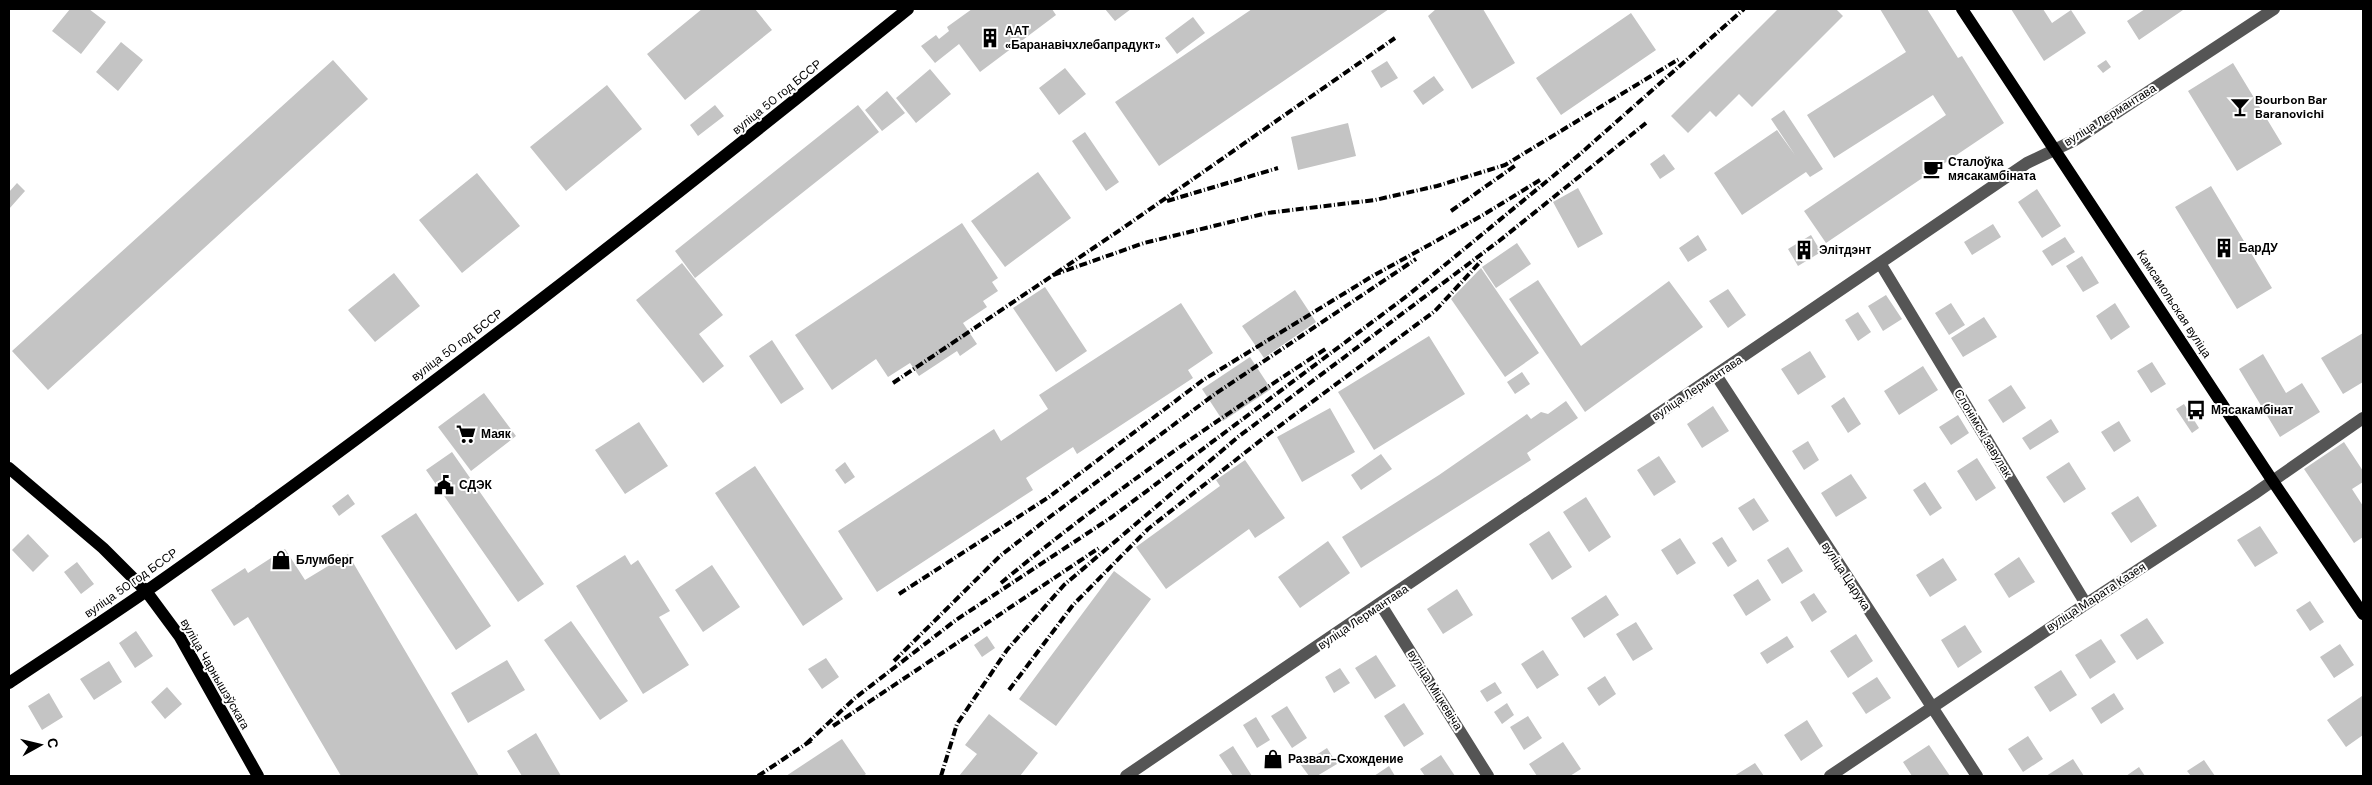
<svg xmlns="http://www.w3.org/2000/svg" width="2372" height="785" font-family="'DM Sans',sans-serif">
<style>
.building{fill:#c4c4c4}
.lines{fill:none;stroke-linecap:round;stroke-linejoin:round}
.minor{stroke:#555;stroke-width:12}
.major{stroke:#000;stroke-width:12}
.rail{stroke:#000;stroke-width:4;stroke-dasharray:8 2.5 1 2.5;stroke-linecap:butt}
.labels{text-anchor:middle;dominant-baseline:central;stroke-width:4;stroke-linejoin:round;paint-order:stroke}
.poi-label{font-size:12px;font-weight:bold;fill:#000;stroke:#fff;text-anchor:start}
.street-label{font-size:12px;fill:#000;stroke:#fff}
</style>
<rect width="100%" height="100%" fill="#fff"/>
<path class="building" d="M70 9H89L106 22 81 54 52 31Z
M702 9H755L772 30 685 100 647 54Z
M972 9H1052L1056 15 980 72 959 44 935 63 921 46 936 35 939 39 949 31 947 27Z
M1105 9H1131L1115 21Z
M1252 9H1389L1159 166 1115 102Z
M1436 9H1483L1515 63 1472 89 1428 16Z
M1778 9H1836L1843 16 1752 107 1739 94 1716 117 1710 111 1688 133 1671 116Z
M1880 9H1927L1958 58 1962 56 2004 123 1826 243 1804 211 1946 115 1933 95 1834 158 1807 115 1906 52Z
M2011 9H2043L2052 23 2071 10 2086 33 2044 61Z
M2145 9H2182L2183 10 2139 40 2127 21Z
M1631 13 1656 50 1561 115 1536 78Z
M1193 17 1205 33 1177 54 1165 38Z
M121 42 143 60 118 91 96 72Z
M333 60 368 99 48 390 12 351Z
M2106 60 2111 67 2103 73 2097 66Z
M1387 61 1398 78 1381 88 1371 71Z
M2233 63 2282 144 2237 171 2188 91Z
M1065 68 1086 94 1059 115 1039 88Z
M930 69 951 94 916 123 896 98Z
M1434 76 1444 90 1423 105 1413 91Z
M607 85 642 129 566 191 530 147Z
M887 91 905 113 882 131 865 110Z
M715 105 724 116 698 136 690 125Z
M858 105 879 132 695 278 675 251Z
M1784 110 1823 169 1810 177 1806 172 1742 215 1714 173 1777 130 1795 155 1771 119Z
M1348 123 1356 156 1298 170 1291 137Z
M1085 132 1119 182 1106 191 1072 141Z
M1664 154 1675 169 1660 179 1650 164Z
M1038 172 1071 218 1005 267 971 221Z
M477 173 520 226 462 273 419 220Z
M17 183 25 191 9 209V192Z
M2211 186 2272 288 2237 309 2175 207Z
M1578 188 1603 234 1578 248 1553 202Z
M2037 189 2061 226 2042 238 2018 202Z
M962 223 998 278 992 282 998 291 983 301 987 307 963 323 977 344 960 356 957 351 919 376 910 363 888 377 876 359 832 390 795 335Z
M1993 224 2001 237 1972 255 1964 242Z
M1698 235 1707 250 1688 262 1679 248Z
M1811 235 1821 252 1798 266 1788 249Z
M2065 237 2075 252 2052 266 2042 251Z
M1517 243 1531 264 1496 288 1482 267Z
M2082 256 2099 283 2083 292 2066 266Z
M682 263 723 315 699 334 724 366 703 383 636 300Z
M1481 268 1539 353 1505 377 1451 299Z
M394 273 420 306 375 342 348 310Z
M1538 280 1581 346 1669 281 1703 327 1585 412 1509 299Z
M1045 287 1087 351 1056 372 1013 308Z
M1728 289 1746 315 1728 328 1709 301Z
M1295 290 1316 322 1264 358 1242 326Z
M1886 295 1902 319 1883 331 1868 306Z
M1181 303 1213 353 1188 370 1193 378 1077 454 1073 447 1026 478 1033 490 877 592 838 531 994 429 1001 441 1048 409 1039 395Z
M1951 303 1965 325 1949 335 1935 313Z
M2115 303 2130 327 2111 340 2096 316Z
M1858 312 1871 332 1858 341 1845 320Z
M1984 317 1997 337 1963 357 1951 338Z
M2363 333V382L2343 394 2321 358Z
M1429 336 1465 394 1374 450 1338 392Z
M772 340 804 389 781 404 749 356Z
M1810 351 1826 377 1798 395 1781 369Z
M2263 354 2286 393 2302 383 2320 412 2280 437 2239 369Z
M1250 357 1271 389 1223 421 1202 389Z
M2152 362 2166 384 2151 393 2137 371Z
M1923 366 1938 390 1899 415 1884 391Z
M1522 372 1530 384 1515 394 1507 382Z
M2011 385 2026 408 2003 423 1988 400Z
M484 393 516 436 471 471 438 427Z
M1844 397 1861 424 1848 433 1831 406Z
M1566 401 1578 418 1527 453 1531 460 1361 568 1342 537 1439 475 1527 414 1531 419 1541 412 1548 414Z
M2184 404 2199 428 2192 433 2176 409Z
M1713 406 1729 431 1702 448 1687 424Z
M1330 408 1355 452 1302 482 1277 437Z
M1958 415 1969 433 1951 445 1939 427Z
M2051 419 2059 432 2030 450 2022 438Z
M2119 421 2131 441 2114 452 2101 432Z
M639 422 668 466 625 494 595 450Z
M1808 441 1819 460 1804 470 1792 451Z
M2344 442 2363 471V482L2352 489 2363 506V537L2354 543 2304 469Z
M452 452 544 584 518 602 426 470Z
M1381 454 1392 469 1361 490 1351 475Z
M1659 456 1676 482 1654 496 1637 470Z
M1977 458 1996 488 1976 501 1957 471Z
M1245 460 1285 518 1255 538 1249 529 1166 589 1136 547 1220 486 1216 480Z
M845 462 855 477 845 484 835 470Z
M2069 462 2086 489 2064 503 2046 477Z
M755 466 843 599 803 626 715 493Z
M1851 474 1867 498 1836 517 1821 493Z
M1925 482 1942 508 1930 516 1913 490Z
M348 494 355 504 339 516 332 506Z
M2138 496 2157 526 2131 543 2111 513Z
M1586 497 1611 537 1589 552 1563 512Z
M1754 498 1769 521 1753 531 1738 508Z
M416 513 491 626 456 650 381 536Z
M2260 526 2278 553 2255 567 2237 540Z
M1549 531 1572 567 1552 580 1529 544Z
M28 534 49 556 33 572 12 550Z
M1722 537 1737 561 1728 567 1712 543Z
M1680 538 1696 563 1677 575 1661 550Z
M1328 541 1350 573 1300 608 1278 577Z
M1788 547 1803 571 1782 584 1767 560Z
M285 549 305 580 348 554 479 776H341L248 617 234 626 211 590 245 568 248 573Z
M625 555 631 565 638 560 670 611 659 617 689 665 643 694 576 586Z
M2019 557 2035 582 2009 598 1994 574Z
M1943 558 1957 580 1930 597 1916 575Z
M77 562 94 584 81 594 64 572Z
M712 565 740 607 703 632 675 590Z
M1114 571 1151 599 1056 726 1019 699Z
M1758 579 1771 600 1746 616 1733 595Z
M1457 589 1473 615 1443 634 1427 609Z
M1814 593 1827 612 1812 622 1800 602Z
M1606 595 1619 615 1584 638 1571 618Z
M2310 601 2324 622 2310 631 2296 610Z
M2147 618 2164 643 2137 660 2120 635Z
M571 621 628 701 600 720 544 640Z
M1636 622 1653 649 1633 661 1616 634Z
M1965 625 1982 652 1958 668 1941 640Z
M136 631 153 656 135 668 119 643Z
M1856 634 1873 661 1848 678 1830 651Z
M987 636 995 648 982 657 974 645Z
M1787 636 1794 647 1767 664 1760 653Z
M2101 639 2116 662 2090 679 2075 655Z
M2340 644 2354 665 2334 678 2320 657Z
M1543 650 1559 675 1537 689 1521 664Z
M1376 655 1396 686 1375 699 1355 668Z
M826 658 839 677 822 689 808 669Z
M507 660 525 690 468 723 451 693Z
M109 661 122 682 94 700 80 679Z
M1340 668 1350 683 1334 693 1325 677Z
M2061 670 2077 695 2050 712 2034 687Z
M1605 676 1616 694 1599 706 1587 688Z
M1877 677 1891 698 1866 714 1852 693Z
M1495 682 1502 693 1487 702 1480 691Z
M167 687 182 704 165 719 151 702Z
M49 693 63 717 42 730 28 706Z
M2114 693 2124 709 2101 724 2091 708Z
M2362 696 2363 735 2346 747 2327 720Z
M1404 703 1424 734 1404 747 1384 716Z
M1507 703 1514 715 1502 724 1494 712Z
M1287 706 1307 738 1292 748 1271 716Z
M989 714 1038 753 1020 776H959L977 754 965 745Z
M1528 716 1542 738 1524 750 1510 727Z
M1256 717 1270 740 1257 748 1243 725Z
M1807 720 1823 746 1801 761 1784 735Z
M536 733 561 776H522L507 751Z
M2028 736 2043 759 2023 772 2008 749Z
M842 739 866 774 863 776H786Z
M1563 742 1581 769 1570 776H1537L1529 764Z
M1929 745 1950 776H1912L1903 762Z
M1233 746 1252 776H1233L1219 755Z
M1327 748 1337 764 1317 776H1309L1301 765Z
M1441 755 1455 776H1425L1420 769Z
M2073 759 2084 776H2046Z
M2204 760 2215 776H2191L2187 771Z
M1755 763 1764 776H1734Z
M1389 766 1395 776H1374Z
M2139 767 2145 776H2126Z"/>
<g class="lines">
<path class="minor" d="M1880 263 2086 604
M1716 375 1977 776
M1381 605 1488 776
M1126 776 2027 163 2075 140 2274 9
M1830 776 2086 604 2254 494 2363 418"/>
<path class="major" d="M1962 9 2272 480 2363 614
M9 468 103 548 146 591 180 637 258 776
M9 683C54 653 100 623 145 592 407 408 659 210 908 9"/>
<path class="rail" d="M1167 201 1278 168
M1451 211 1516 165
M1053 275 1144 243 1267 213 1375 200 1437 186 1505 165 1679 59
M893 383 1123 228 1395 38
M1001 583C1104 497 1215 421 1327 348
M899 594 1049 497 1203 380 1371 277 1483 215 1540 180
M894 661 1000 556 1051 516 1215 394 1416 259
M1009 690 1073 605 1148 529 1270 433 1435 311 1481 261
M833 726 1099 548
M806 744 855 698 956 620 1112 517 1407 296 1580 154 1744 9
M758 776 812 740
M941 776 957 724 1007 650 1064 585 1238 437 1499 241 1646 123"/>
</g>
<defs>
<symbol id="building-bare" viewBox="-9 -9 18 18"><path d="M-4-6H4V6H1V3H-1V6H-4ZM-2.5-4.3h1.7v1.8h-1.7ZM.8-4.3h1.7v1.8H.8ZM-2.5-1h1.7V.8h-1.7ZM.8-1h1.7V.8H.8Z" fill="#000" stroke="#fff" stroke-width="2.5" paint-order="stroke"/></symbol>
<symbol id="bar-bare" viewBox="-9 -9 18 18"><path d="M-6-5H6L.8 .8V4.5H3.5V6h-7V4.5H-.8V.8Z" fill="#000" stroke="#fff" stroke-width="2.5" paint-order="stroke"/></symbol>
<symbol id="cafe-bare" viewBox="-9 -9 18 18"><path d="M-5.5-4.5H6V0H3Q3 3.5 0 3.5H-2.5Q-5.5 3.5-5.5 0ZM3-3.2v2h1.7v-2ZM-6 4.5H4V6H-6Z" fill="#000" stroke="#fff" stroke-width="2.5" paint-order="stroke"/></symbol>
<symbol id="bus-bare" viewBox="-9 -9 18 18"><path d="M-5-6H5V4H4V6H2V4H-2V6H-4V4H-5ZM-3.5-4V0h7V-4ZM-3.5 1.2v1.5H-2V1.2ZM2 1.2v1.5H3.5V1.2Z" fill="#000" stroke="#fff" stroke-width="2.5" paint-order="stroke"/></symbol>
<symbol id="supermarket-bare" viewBox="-9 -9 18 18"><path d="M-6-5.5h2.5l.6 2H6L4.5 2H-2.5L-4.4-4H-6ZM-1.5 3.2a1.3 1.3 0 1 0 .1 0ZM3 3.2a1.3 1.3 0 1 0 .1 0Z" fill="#000" stroke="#fff" stroke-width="2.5" paint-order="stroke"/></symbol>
<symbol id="civic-bare" viewBox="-9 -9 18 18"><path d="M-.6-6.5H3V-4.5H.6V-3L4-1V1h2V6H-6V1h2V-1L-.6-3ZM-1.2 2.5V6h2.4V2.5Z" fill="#000" stroke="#fff" stroke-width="2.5" paint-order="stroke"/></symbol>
<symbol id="shop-bare" viewBox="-9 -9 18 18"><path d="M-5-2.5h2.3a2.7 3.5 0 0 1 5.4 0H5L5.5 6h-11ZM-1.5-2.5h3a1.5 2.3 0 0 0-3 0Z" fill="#000" stroke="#fff" stroke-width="2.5" paint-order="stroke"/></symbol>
</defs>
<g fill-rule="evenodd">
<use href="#building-bare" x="976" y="24" width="28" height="28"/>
<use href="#bar-bare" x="2226" y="93" width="28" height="28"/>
<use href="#cafe-bare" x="1919" y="155" width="28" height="28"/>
<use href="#building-bare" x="2210" y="234" width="28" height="28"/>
<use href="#building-bare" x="1790" y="236" width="28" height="28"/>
<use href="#bus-bare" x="2182" y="396" width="28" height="28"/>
<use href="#supermarket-bare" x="452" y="420" width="28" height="28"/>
<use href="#civic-bare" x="430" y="471" width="28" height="28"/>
<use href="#shop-bare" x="267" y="546" width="28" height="28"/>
<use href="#shop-bare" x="1259" y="745" width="28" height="28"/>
</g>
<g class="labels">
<g class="poi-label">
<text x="1005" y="31">ААТ<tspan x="1005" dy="14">«Баранавічхлебапрадукт»</tspan></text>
<text x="2255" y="100">Bourbon Bar<tspan x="2255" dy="14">Baranovichi</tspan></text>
<text x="1948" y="162">Сталоўка<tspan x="1948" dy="14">мясакамбіната</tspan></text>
<text x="2239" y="248">БарДУ</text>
<text x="1819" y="250">Элітдэнт</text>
<text x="2211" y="410">Мясакамбінат</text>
<text x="481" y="434">Маяк</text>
<text x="459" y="485">СДЭК</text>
<text x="296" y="560">Блумберг</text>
<text x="1288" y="759">Развал-Схождение</text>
</g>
<g class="street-label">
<text transform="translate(777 97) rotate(-39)">вуліца 50 год БССР</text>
<text transform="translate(2110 115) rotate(-32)">вуліца Лермантава</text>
<text transform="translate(2174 304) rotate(57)">Камсамольская вуліца</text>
<text transform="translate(457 345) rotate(-37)">вуліца 50 год БССР</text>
<text transform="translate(1697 388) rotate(-34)">вуліца Лермантава</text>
<text transform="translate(1983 433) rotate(59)">Слонімскі завулак</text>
<text transform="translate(1846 576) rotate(57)">вуліца Царука</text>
<text transform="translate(131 583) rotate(-35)">вуліца 50 год БССР</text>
<text transform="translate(2096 597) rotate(-33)">вуліца Марата Казея</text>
<text transform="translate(1363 617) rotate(-34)">вуліца Лермантава</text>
<text transform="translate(215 674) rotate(60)">вуліца Чарнышэўскага</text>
<text transform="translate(1435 690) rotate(58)">вуліца Міцкевіча</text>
</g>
</g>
<rect width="2372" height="785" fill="none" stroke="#000000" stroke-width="20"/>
<g transform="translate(40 745) rotate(82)" stroke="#ffffff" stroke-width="4" paint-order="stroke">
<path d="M0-4L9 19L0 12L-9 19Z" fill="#000000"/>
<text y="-8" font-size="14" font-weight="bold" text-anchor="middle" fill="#000000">С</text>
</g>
</svg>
